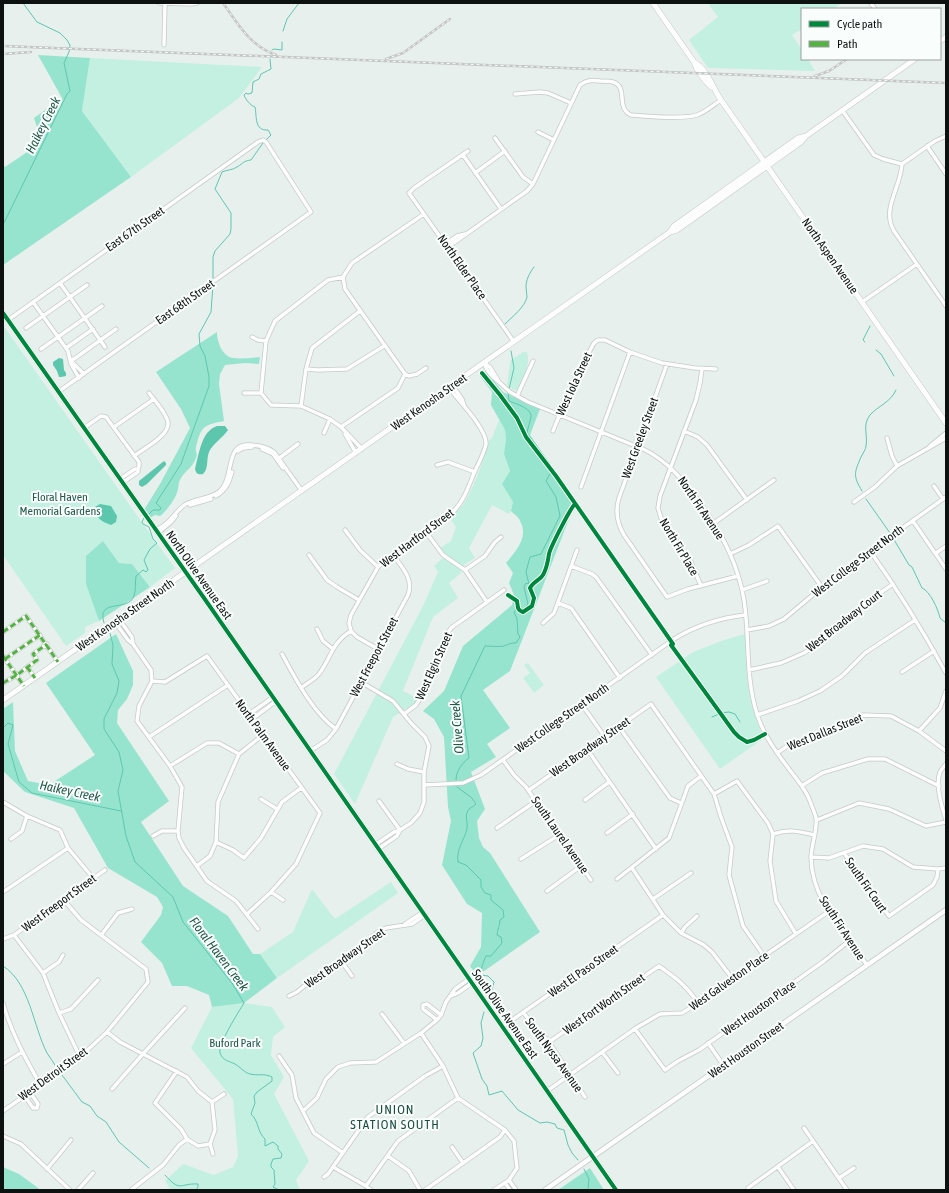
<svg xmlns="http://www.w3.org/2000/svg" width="949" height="1193" font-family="'Asap Condensed',sans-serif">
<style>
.green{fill:#c3f0e1}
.forest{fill:#97e4ce}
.water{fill:#5dc7ad}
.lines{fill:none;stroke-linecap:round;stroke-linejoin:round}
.stream{stroke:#5dc7ad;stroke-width:1}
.street-casing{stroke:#c4cac8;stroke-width:5}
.secondary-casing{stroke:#c4cac8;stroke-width:6}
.primary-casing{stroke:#c4cac8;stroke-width:6}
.street{stroke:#fcfdfc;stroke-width:3.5}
.secondary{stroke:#fcfdfc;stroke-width:4.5}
.primary{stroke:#fcfdfc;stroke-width:5}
.rail-casing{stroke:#c3c6c5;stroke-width:2.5}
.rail{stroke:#f9fefc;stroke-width:1;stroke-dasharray:3;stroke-linecap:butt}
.quiet{stroke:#54b144;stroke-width:3;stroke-dasharray:6 3;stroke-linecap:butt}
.cycleway-casing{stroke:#f9fefc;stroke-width:6}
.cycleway{stroke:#00873e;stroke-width:4}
.labels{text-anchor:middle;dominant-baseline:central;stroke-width:4;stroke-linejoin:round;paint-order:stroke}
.street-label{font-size:12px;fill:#0d1210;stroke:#f9fefc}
.park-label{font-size:12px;fill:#255b4b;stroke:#f9fefc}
.water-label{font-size:13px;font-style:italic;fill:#235949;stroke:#f9fefc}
.neighbourhood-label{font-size:13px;letter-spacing:1px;fill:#1c4e40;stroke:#f9fefc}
</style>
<rect width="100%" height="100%" fill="#e8f0ed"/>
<path class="green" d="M708 3H843L833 9H802V29L792 35 802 50V59H808L815 71 708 68 689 40 718 17Z
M90 58 262 67 239 98 131 177 82 111Z
M3 325 138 517 175 568 150 587 132 564 119 563 103 541 86 584 99 621 85 627V633L66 646 3 555Z
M523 352H527C531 365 523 378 517 390H514L507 385 510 363 511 360Z
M499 420 505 430 506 439 504 454 510 471 502 484 513 502 511 511 509 514 492 505 469 548 475 558 465 564 461 573 449 583 458 598 433 617 403 691 417 698V700L413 705 393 717 355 804 334 774 423 606 438 572 434 566 446 555 440 548 451 541 456 527 449 517C453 514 458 511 461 507 470 499 487 452 489 440L492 438Z
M745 634C746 672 747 703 764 738L720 769 656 677 693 652 724 640Z
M528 663 544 685 534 693 523 678 530 673 524 665Z
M391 882 398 893 277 978 260 954 293 932 312 889 335 919Z
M244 1003 272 1007 285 1027 273 1037 271 1055 284 1077 274 1094 309 1161 296 1180 300 1190H171L165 1181 183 1164 214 1175 233 1167 238 1156 233 1099 191 1048 212 1007Z"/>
<path class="forest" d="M38 55 90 58 82 111 131 177 3 265V164L5 167 42 142 34 118 62 98Z
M217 332C217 342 222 356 233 358 241 359 252 358 260 357L259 364 245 363 225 365 220 374 219 384 224 421C205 425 201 425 196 447 195 451 198 454 196 458 192 469 184 471 180 480 178 483 179 486 178 489 177 497 166 512 160 516L155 515 150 518 144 510 160 484 190 428 181 409 156 372Z
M486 371 503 392 540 409 530 435 576 501 510 671 483 690 510 728 487 744 496 757 471 772 485 809 477 821 479 838 483 847 490 853 540 932 477 976 470 966 481 947 482 913 467 904 442 865 451 821 448 807 444 737 434 719 423 711 444 691 463 646 512 605 514 595 509 583 513 573 506 563C516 551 529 537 520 521 519 517 514 514 511 511L513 502 502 484 510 471 504 454 506 439 505 430 491 405 492 392 480 376Z
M103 541 119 563 132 564 150 587 99 621 86 584V556Z
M116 634 133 671V685L127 699 118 710 117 723 169 801 141 822 183 886 228 916 253 954H260L277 978 244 1003 212 1007 209 995 187 986H172L162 963 141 942 161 915 163 907 157 897 108 868 74 808 25 792 3 771V709L13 702 15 751 28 781 49 785 95 755 46 683Z
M3 1167 19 1174 41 1190H3Z
M590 1168 604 1190H558Z"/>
<path class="water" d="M59 358 63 359 64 370 66 373V376L61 377H59L57 371 53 365V362Z
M217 426H225L228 430C223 438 213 443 209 452 206 460 209 468 203 474 199 475 196 474 195 469 199 455 201 431 217 426Z
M164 461 166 463V465L147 484 142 487 139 485V481Z
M100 504 111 506 117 516 116 522 111 525C100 521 97 519 95 507Z"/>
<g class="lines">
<path class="stream" d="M283 31 287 19 299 3
M272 50 274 49 282 50V42
M266 140 271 135 268 130C254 131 257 116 255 107 251 106 245 99 244 95L246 93 248 94 252 93 253 82 259 79 261 74 271 69 270 59
M3 225 67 94 70 91 64 63 69 52 70 45 67 40 60 33 37 22 23 3
M213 280V257L215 251 230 234 231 229V213L215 189 222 172C226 170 233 170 237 167 244 163 243 161 251 160L263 143
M505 324C512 317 525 307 527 297 527 294 526 290 526 287 526 280 529 274 534 267
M865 342 863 340 870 326
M876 350 881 354 894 376
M509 389 514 368 511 351
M508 392 509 401C516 404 532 408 531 417 530 422 528 427 527 433L550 464 551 469
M862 491C853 476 854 473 861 457 863 453 866 449 866 446 868 435 862 425 870 415 878 406 891 402 896 390
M866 499 890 533
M148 515 153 510H160L161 508 156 503 181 464 209 386V377L205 356 200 346 199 334 211 312 213 285
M893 538 909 565 912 567 922 588C930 591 938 609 940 618L946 623
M104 623C96 597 128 613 134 596 136 591 135 582 136 576L143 570 146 572 148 570 144 560 150 549 157 543 153 539 149 527 143 524 142 522 144 518
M110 633 113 645 112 664 119 681 117 693 104 719V729L119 752 123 770 118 791 126 836 135 862 173 897 183 922 232 983 244 1003C238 1013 218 1044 220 1053 223 1061 229 1061 235 1064 240 1067 245 1073 250 1074 258 1076 264 1073 272 1077V1081L257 1092 254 1096 255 1103 251 1114C259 1121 257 1132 265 1139V1146L273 1142 278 1146V1149L282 1154 281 1158 273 1159 271 1164V1167L274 1170 275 1184 273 1187 279 1190
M3 707V712
M721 713 729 712 735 714 740 722
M712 717 719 714
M3 728 8 723 13 725 8 744 19 782 32 793 121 811
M456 780C456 771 462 763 469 758L461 696 485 646C488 646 501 647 504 646 509 644 510 643 516 643L520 637 518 634 517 619 514 612 519 608 524 609 528 604 524 587 526 583 529 584 526 572 530 557 541 554 560 516 556 497 546 481 551 472
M457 787 472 798 476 804C473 807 470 808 469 809 464 814 468 823 467 828 465 840 456 848 458 862L466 865 481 880V887L485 893 491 895V900L503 910 504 917 500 920C500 926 497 930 497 935L501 937 502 943 491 956H486C484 960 480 971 481 975L488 976 494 982 490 998
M3 966C30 983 33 1026 47 1053 50 1058 54 1063 57 1068
M484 1012 481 1023 483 1038 481 1046 473 1053 482 1079 487 1086 489 1095 502 1091 518 1110 540 1123 547 1122 555 1124 557 1128 564 1130 568 1145 572 1153 578 1160
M62 1075 82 1102 90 1106 97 1116 106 1122 119 1142 149 1168
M584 1169 589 1179 588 1190
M165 1175C181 1193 179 1183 198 1184V1187L196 1190"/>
<defs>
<path id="street" d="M159 3 192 4 197 3
M871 3 875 9
M164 45 165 3
M515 94 540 92 548 93 571 103
M842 110 874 155 883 159 902 164
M538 132 554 140
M495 138 523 177 533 184
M927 146 946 174
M468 151 414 188 409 193 514 342
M463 155 501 209
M902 164C901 187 881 209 894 231L946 306
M902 164 935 141 946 136
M475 173 505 151
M446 244 457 236 465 234
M448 247 527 191 533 184 580 85C587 80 592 80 600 81 604 81 609 81 613 82 629 87 615 108 631 115 647 116 682 120 697 115 706 112 713 105 721 100
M343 277 345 289 405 374
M60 283 105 347
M33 302 68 351 71 364 79 378
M862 302 917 264
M8 320 258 142 263 140 266 142 311 212 58 392
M26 328 87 285
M252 337 258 340 266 341
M66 348 93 329
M41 349 102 306
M70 360 74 359 116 329
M70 360 84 374
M484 363 490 367 499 382C492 377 487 372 484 363Z
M667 364 619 498C615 511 617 523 624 535L667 597 688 589 738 576
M306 369 318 370 347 369 384 346
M499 382 510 392 528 402 643 449C668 461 683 480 699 502 721 531 738 564 744 600 750 638 745 677 757 714 763 734 776 752 789 769 797 780 805 788 810 801 812 807 815 813 816 818 818 827 811 847 811 857 811 899 844 933 867 965
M452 385 462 399 464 405
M244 393H261
M517 396 533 361
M301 406 306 369 312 348 360 311
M114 427 154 399
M341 427 398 388 405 374 409 376 417 374 426 368
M84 428 101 416 106 417 139 462V466L138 469
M553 431 573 382 594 343 598 340H605L630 352 662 363 695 368 716 369
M684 431 698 437 707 445 747 500
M324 433 330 419
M345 434 356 453
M887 438 892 456 897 466
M930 446 946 433
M262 449 273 454 283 468
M362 449 341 427 330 419 301 406 271 405 261 393 266 341 275 321 328 280 343 277 352 263 424 214
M238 451 243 448 252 447
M134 456C144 448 174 434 167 419 163 409 155 401 149 393
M278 459 298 444
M437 465 448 462 475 472
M120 479 135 469H138V472L122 483
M934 486 943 499
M581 487 630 352
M216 496C226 490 229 483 232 472
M854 502 875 487 897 466 946 438
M190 505 211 499
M913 521 946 569
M714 523 774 480
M156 530C160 528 165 525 169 521 175 515 178 509 186 504 197 498 210 499 220 491 235 477 224 442 251 445 260 446 267 447 274 452L302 491
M345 530 360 550 378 567
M426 532 443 555 465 570 487 602
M158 533 171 522 176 516
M870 551C898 590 923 631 946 673
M936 553 946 546
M730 554 749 545 778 526 821 586
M309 555 327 580 337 587 359 600
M571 566 592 574 596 577 652 655
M465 570 485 556 495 542 501 537
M701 586 691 562 661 518 658 508 660 496 696 400 700 383 702 369
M742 590 767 581
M558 603 571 608 620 678
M119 619 132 637 133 644 151 670 152 681 139 706 137 721 170 766 182 787 178 831 179 838 184 848 207 881 236 901 258 929
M115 622 128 640 133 644
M543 623 554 613 577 550
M317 629 323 641 333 649
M747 630 769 626 784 619 839 573 946 497
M351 631 357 637 378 649
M3 632 26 616 58 662
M282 654C295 678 313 713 336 729
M3 656 24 686
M5 659 40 635
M27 667 35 678
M749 670 781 663 804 653 822 641 854 611 893 584
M902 672 934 651
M152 681 165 682 207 656 320 813 296 864 271 892 247 914
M361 682 393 701 411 723 425 737 429 746 424 772V802L420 813 411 823 400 830 394 832 375 845
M3 683 17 675 37 660 33 654 47 644
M301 688C307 683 314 680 319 674 331 658 332 642 351 631L349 623 351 615 378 567 385 560 452 513C464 501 468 488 474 473 478 464 484 454 486 444 487 429 458 400 449 388
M582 705 605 737
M249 714 272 698
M404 714 416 705 422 696 446 636 451 628 504 590
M757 715 798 701 820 691 842 676 865 653 915 620
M252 719 275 702
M619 727 670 798 681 803
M919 731 940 708 946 691
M149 737 228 685
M587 749 656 849
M310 751 327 740 336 729 408 595C414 579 402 567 393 555
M777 753 789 745 863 715 891 716 919 731 946 751
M503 760 514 775 526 787 559 835 591 880
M397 764 408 769 424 772
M946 764C944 766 942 769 940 772 935 784 942 808 946 820
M170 766 207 743H219L239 754
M424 785 463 783 481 775 674 639C695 626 720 618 745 615
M803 785 822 773 868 759H885L939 786
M529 790 651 704 714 794 721 817 732 847 729 875 743 926 764 956
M714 794 737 781 768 823 773 834 770 861 776 901 796 934
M261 799 277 809
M585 800 609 782
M379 801 400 830
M3 802 27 816 60 830 68 848 93 878
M817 820 859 803 889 809 926 826 946 822
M497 828 536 801
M607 833 633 814
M773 834C789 829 798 831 814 835
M153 836 162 831H178
M11 839 22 831 27 816
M216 842 233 850 244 858 261 838 282 802 301 788
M378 849 397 836 400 830
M844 853 889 916 933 885 937 877 938 869
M811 857 829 858 863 846 883 849 913 867 938 869 946 868
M521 859 559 835
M197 866 210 856 216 842 218 802 239 754 264 734
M632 868 663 915 681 933 704 945 712 952 732 978
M617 879 669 838 688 786 701 776
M547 891 581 866
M3 892 68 848
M271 892 283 900
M653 899 691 873
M405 924 423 912
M681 933 685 927 697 916
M102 934 118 913 132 909
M14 935 43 973 59 1013 80 1057
M3 939 14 935 105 870
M342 962 352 976
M43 973 59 962 63 955
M289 996 297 992 321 972 342 962 378 932 386 928 412 924 425 915
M451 996 458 993 472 983
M3 1003C11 1032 25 1058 40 1084
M523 1012 536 1029 543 1035 549 1042 585 1097
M59 1013 71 1009 98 980
M382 1014 404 1043
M437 1020 423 1009V1005L427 1004 441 1015
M502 1027 663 915
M635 1029 665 1070 678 1061 699 1050 824 961 849 941
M107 1032 120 1042 187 1077 198 1091 212 1102 215 1130 210 1144 213 1154
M421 1033 443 1066 458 1098 505 1130 514 1141 517 1168 509 1180 494 1190
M549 1042 659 966C676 978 686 985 698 1003
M708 1043 724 1066
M602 1052 618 1073
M279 1056 292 1075 296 1098 314 1133 343 1153
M3 1064 22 1052
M177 1071 155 1103 181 1129 187 1139 198 1146 210 1144
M112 1089 142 1055 185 1008
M547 1091 636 1028 660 1014 682 1013 698 1003 732 978 828 912
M24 1095 33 1108H37L38 1104 30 1092
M212 1102 224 1094
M3 1111 80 1057 107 1032 148 982 146 969 81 920 63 899
M303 1111 317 1098 326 1079 338 1067 350 1063 376 1062 421 1033 437 1020 441 1015 446 1002 455 989 469 979
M804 1128 847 1190
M3 1136 21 1144 70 1190
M452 1147 463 1163
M388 1156 409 1171 420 1190
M333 1167 366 1186 371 1190
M778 1167 794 1190
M47 1169 71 1140
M324 1177 328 1174 368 1117 425 1076 443 1066
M839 1178 854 1168
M509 1180 516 1190
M505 1183 510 1190
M366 1186 398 1141 458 1098
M748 1188 813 1141
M78 1190 93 1173
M131 1190 163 1165 179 1145 187 1139
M425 1190 500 1137 505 1130"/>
<path id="secondary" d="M3 313 204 598 616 1190
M545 1190 946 910"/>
<path id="primary" d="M653 3 694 62C697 72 704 80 711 87
M940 41 946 37
M694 62C708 70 712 87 721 100L946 423
M670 232 674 226 798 138 806 136
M3 700 670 232 677 230 801 142 806 136 915 59"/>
</defs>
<use href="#street" class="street-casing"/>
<use href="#secondary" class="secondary-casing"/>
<use href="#primary" class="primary-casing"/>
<use href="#street" class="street"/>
<use href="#secondary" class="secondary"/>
<use href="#primary" class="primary"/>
<defs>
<path id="rail" d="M223 3C238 24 250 46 276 55
M3 46 946 83
M3 54 31 52
M386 59 403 53 450 19
M815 76 829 71 847 59"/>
</defs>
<use href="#rail" class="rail-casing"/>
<use href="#rail" class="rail"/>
<path class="quiet" d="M3 632 26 616 58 662
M3 656 24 686
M5 659 40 635
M27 667 35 678
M3 683 17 675 37 660 33 654 47 644"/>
<defs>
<path id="cycleway" d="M3 313 204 598 616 1190
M482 373 500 395 517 418 526 437 556 476 673 644 671 645 734 732 739 737 747 742 754 740 765 734
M508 595 517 601C518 607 517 610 523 612L532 606 534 598 530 588C533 582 540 580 543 575 547 568 548 561 549 554 550 548 571 507 575 504"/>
</defs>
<use href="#cycleway" class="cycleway-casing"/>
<use href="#cycleway" class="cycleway"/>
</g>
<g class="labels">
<g class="street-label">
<text transform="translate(135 229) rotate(-35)">East 67th Street</text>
<text transform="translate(830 256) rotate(55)">North Aspen Avenue</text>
<text transform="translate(462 267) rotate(55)">North Elder Place</text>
<text transform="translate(185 302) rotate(-35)">East 68th Street</text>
<text transform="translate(574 384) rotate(-65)">West Iola Street</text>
<text transform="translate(429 402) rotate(-35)">West Kenosha Street</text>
<text transform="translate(640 438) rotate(-70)">West Greeley Street</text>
<text transform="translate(701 508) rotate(56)">North Fir Avenue</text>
<text transform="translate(417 538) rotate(-37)">West Hartford Street</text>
<text transform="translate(679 547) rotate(59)">North Fir Place</text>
<text transform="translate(858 561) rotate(-37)">West College Street North</text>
<text transform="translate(199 575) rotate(55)">North Olive Avenue East</text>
<text transform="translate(125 615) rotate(-35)">West Kenosha Street North</text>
<text transform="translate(844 621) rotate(-38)">West Broadway Court</text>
<text transform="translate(374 657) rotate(-62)">West Freeport Street</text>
<text transform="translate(434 666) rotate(-66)">West Elgin Street</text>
<text transform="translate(562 718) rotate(-35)">West College Street North</text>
<text transform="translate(825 732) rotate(-22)">West Dallas Street</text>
<text transform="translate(263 735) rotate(54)">North Palm Avenue</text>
<text transform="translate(590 747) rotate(-35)">West Broadway Street</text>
<text transform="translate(560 835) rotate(55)">South Laurel Avenue</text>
<text transform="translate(866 885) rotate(55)">South Fir Court</text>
<text transform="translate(59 903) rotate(-36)">West Freeport Street</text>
<text transform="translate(842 928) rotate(57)">South Fir Avenue</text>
<text transform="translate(345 958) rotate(-35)">West Broadway Street</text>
<text transform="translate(583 971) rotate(-35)">West El Paso Street</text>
<text transform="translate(729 981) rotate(-35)">West Galveston Place</text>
<text transform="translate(604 1004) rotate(-35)">West Fort Worth Street</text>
<text transform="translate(759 1008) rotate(-35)">West Houston Place</text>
<text transform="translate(505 1014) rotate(55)">South Olive Avenue East</text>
<text transform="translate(746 1050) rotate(-35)">West Houston Street</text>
<text transform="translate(554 1055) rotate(54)">South Nyssa Avenue</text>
<text transform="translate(53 1074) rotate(-36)">West Detroit Street</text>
</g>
<g class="park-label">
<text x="60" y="497">Floral Haven<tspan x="60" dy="14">Memorial Gardens</tspan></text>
<text x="235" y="1043">Buford Park</text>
</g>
<g class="water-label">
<text transform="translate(43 125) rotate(-63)">Haikey Creek</text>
<text transform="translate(457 727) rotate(-95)">Olive Creek</text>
<text transform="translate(70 791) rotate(12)">Haikey Creek</text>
<text transform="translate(219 954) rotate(53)">Floral Haven Creek</text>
</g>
<g class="neighbourhood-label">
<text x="395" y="1109">UNION<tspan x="395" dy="15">STATION SOUTH</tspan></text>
</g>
</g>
<rect width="949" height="1193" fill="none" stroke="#0d1210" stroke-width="8"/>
<rect x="801" y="8" width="140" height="52" fill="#f9fefc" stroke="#9ba09e"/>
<rect x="809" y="21" width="20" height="6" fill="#00873e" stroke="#9ba09e"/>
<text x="837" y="28" font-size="12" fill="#0d1210">Cycle path</text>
<rect x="809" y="41" width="20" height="6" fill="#54b144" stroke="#9ba09e"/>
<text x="837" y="48" font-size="12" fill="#0d1210">Path</text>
</svg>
